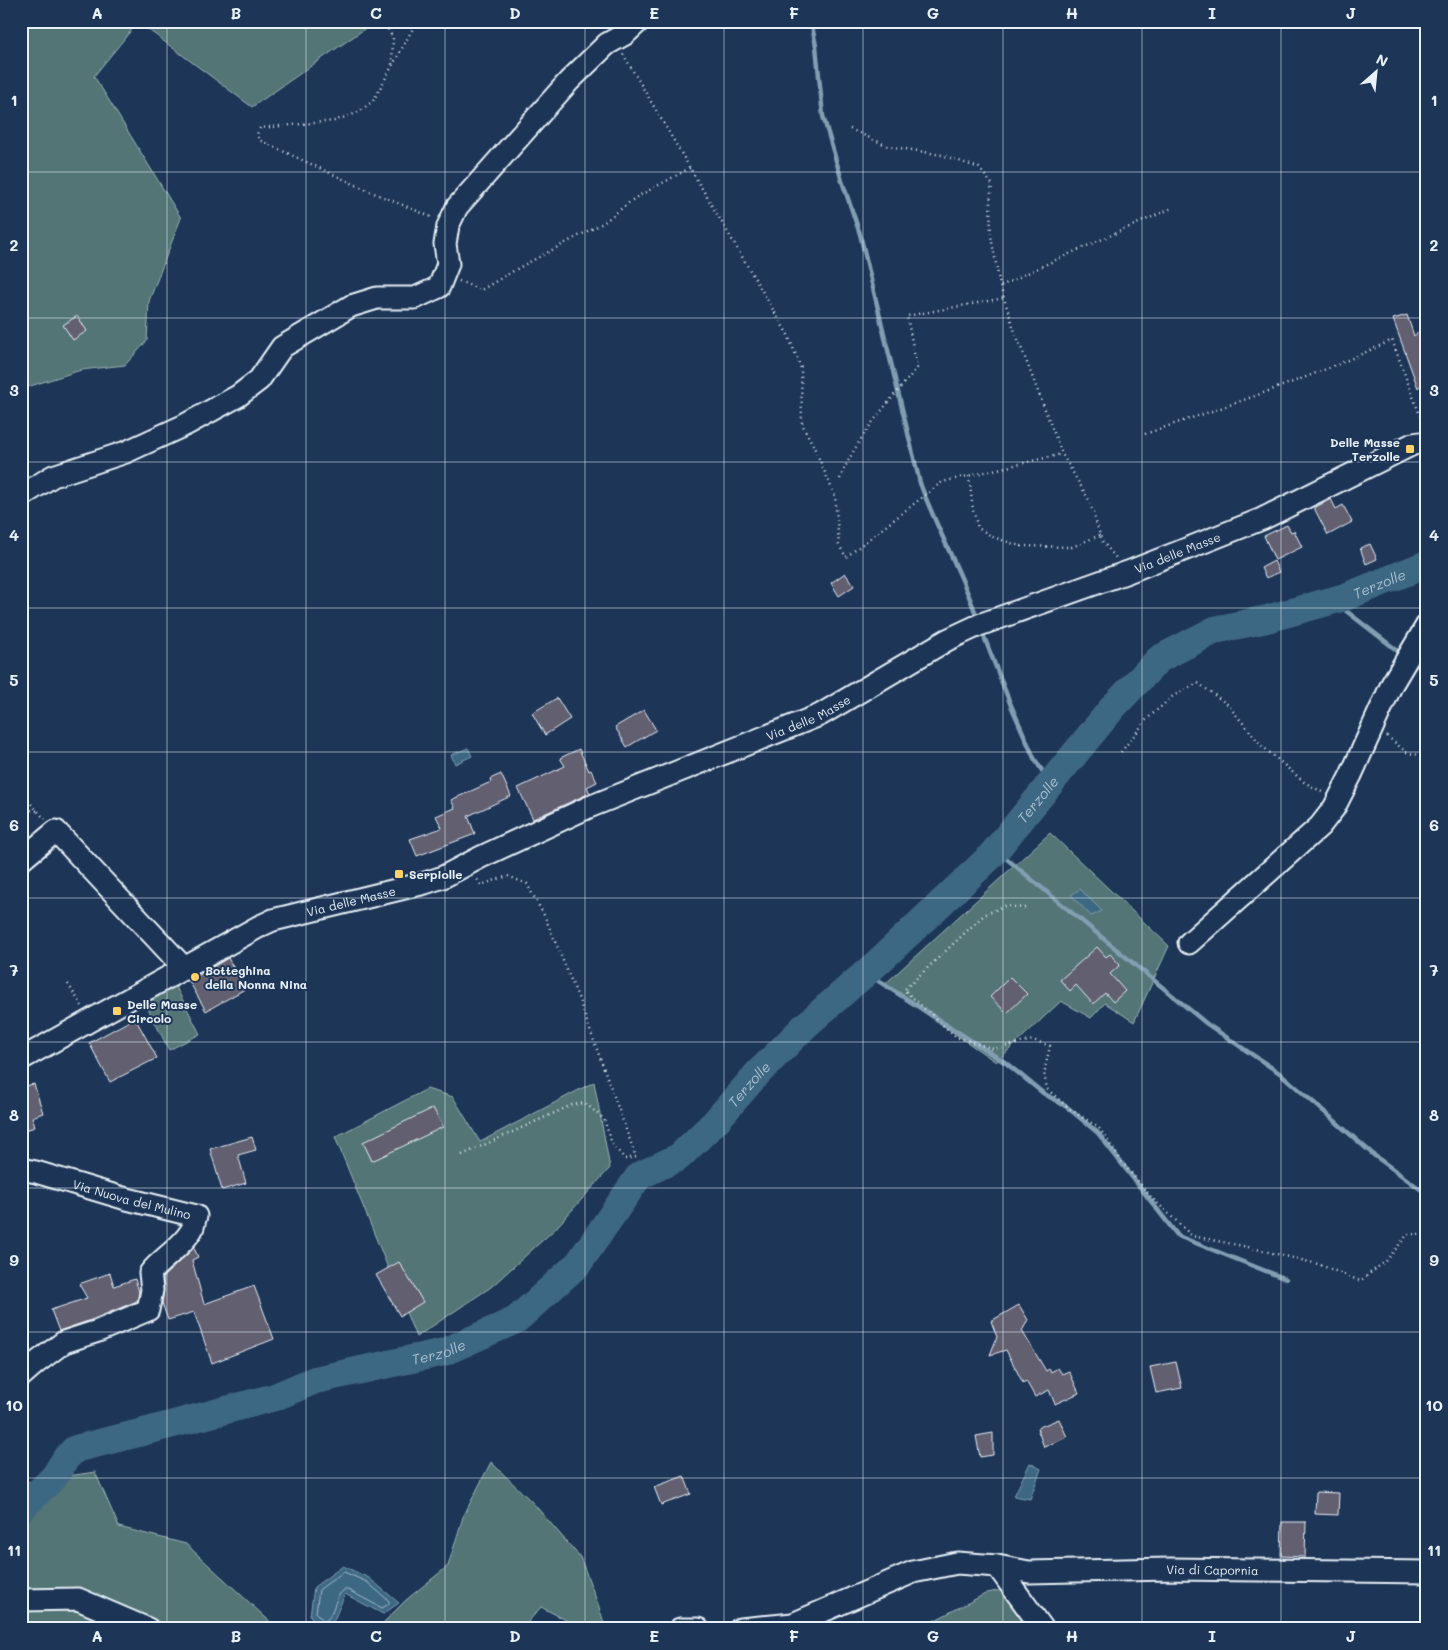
<svg xmlns="http://www.w3.org/2000/svg" width="1448" height="1650" font-family="Mali,sans-serif">
<style>
.green{fill:#537474;stroke:#9eb2b6}
.water{fill:#3d6784;stroke:#819eb2}
.lines{fill:none;stroke-linecap:round;stroke-linejoin:round}
.shore{stroke:#a4baca;stroke-width:1}
.stream{stroke:#819eb2;stroke-width:4.5}
.river{stroke:#3d6784;stroke-width:28}
.building{fill:#625e70;stroke:#e8f1f8}
.minor-casing{stroke:#e8f1f8;stroke-width:25}
.path{stroke:#e8f1f8;stroke-width:2.5;stroke-dasharray:1 4;stroke-linecap:butt}
.minor{stroke:#1d3557;stroke-width:21}
.grid{fill:none;stroke:#e8f1f8;stroke-width:1;stroke-opacity:0.55}
.poi-dot{fill:#ffd166;stroke:#1d3557;stroke-width:2}
.labels{text-anchor:middle;dominant-baseline:central;stroke-width:4;stroke-linejoin:round;paint-order:stroke}
.poi-label{font-size:12px;font-weight:bold;fill:#e8f1f8;stroke:#1d3557;text-anchor:start}
.street-label{font-size:12px;fill:#e8f1f8;stroke:#1d3557}
.water-label{font-size:14px;font-style:italic;fill:#acc1cf;stroke:#1d3557}
.neatline{fill:none;stroke:#e8f1f8;stroke-width:2}
.grid-label{font-size:16px;text-anchor:middle;font-weight:bold;fill:#e8f1f8}
</style>
<rect width="100%" height="100%" fill="#1d3557"/>
<filter id="ink" filterUnits="userSpaceOnUse"><feTurbulence type="fractalNoise" baseFrequency=".02" numOctaves="2"/><feDisplacementMap in="SourceGraphic" scale="10" xChannelSelector="R" yChannelSelector="G"/><feConvolveMatrix kernelMatrix="1 2 1 2 8 2 1 2 1" color-interpolation-filters="sRGB"/></filter>
<g filter="url(#ink)">
<path class="green" d="M21 21H376L252 107 138 22 94 76 181 218 149 301 147 341 125 365 81 370 21 389Z
M1050 833 1169 946 1134 1022 1105 1003 1091 1018 1061 1001 996 1062 884 985Z
M174 983 200 1034 169 1050 143 999Z
M594 1082 610 1168 555 1229 491 1287 416 1337 335 1137 427 1089 453 1097 480 1142Z
M491 1462 533 1503 580 1557 598 1604 604 1623 589 1629H583L541 1607 522 1629H377L406 1600 448 1566 463 1517Z
M95 1472 119 1527 186 1544 278 1629H21V1483Z
M1026 1585 1055 1629H918L987 1593Z"/>
<path class="water" d="M468 748 472 756 455 764 451 755Z
M1080 889 1102 911 1091 916 1071 895Z
M1030 1463 1041 1469 1030 1499 1014 1496Z
M343 1566 369 1578 399 1603 383 1614 345 1594 334 1620 325 1629 310 1616 314 1587Z"/>
<g class="lines">
<path class="shore" d="M344 1572 367 1582 389 1601V1604L382 1608 348 1590H344C334 1597 335 1612 326 1621L323 1620 316 1613 319 1590Z"/>
<path class="stream" d="M811 21 816 46 823 116 842 181 860 234 920 483C937 530 962 573 978 620
M1332 600 1403 655
M981 629 1010 703 1034 758 1050 783
M1411 661 1427 671
M996 850 1207 1024 1281 1074 1375 1156 1427 1194
M866 973 1006 1063 1043 1093 1067 1107 1098 1133 1178 1236 1286 1279"/>
<path class="river" id="s1" d="M21 1509 54 1477 66 1458 75 1449 143 1432 275 1397 315 1380 444 1352 516 1320 578 1264 639 1176 679 1157 715 1122 757 1074 806 1025 876 964 990 857 1114 706 1159 659 1215 630 1267 619 1345 597 1427 564"/>
</g>
<path class="building" d="M1407 315 1414 336 1427 325V379L1418 388 1393 319Z
M77 316 87 331 73 340 63 325Z
M1331 499 1336 509 1343 505 1352 522 1328 535 1314 508Z
M1287 525 1291 532 1294 531 1302 547 1275 560 1264 536Z
M1370 544 1377 559 1366 564 1360 548Z
M1274 561 1279 572 1266 578 1261 568Z
M845 573 854 586 839 596 831 583Z
M557 698 570 719 545 735 532 713Z
M644 710 656 730 627 747 615 727Z
M579 749 589 771 591 770 597 782 587 787 590 793 533 819 518 788 565 766 560 758Z
M501 774 511 796 468 816 475 834 417 856 410 839 442 828 436 816 455 808 451 800 491 782 490 779Z
M1097 947 1106 957 1110 954 1120 965 1110 974 1125 991 1113 1002 1105 993 1093 1004 1076 985 1070 991 1060 980Z
M228 958 245 989 206 1011 189 981Z
M1010 977 1027 994 1007 1013 990 997Z
M135 1018 157 1058 110 1082 89 1043Z
M34 1084 43 1113 32 1117 35 1127 21 1131V1087Z
M433 1108 443 1127 372 1161 363 1142Z
M252 1137 256 1150 238 1155 246 1183 222 1190 210 1149Z
M194 1248 198 1257 192 1260 204 1304 254 1286 274 1339 212 1363 194 1312 168 1320 162 1303 164 1289 163 1277Z
M399 1262 423 1302 400 1316 376 1275Z
M110 1273 114 1286 135 1279 139 1292 137 1301 91 1320 59 1331 51 1310 87 1298 79 1284Z
M1019 1305 1028 1320 1022 1331 1046 1371 1049 1369 1051 1372 1058 1368 1062 1374 1069 1371 1079 1393 1055 1404 1049 1390 1035 1397 1026 1381 1023 1383 1006 1350 990 1355 997 1337 991 1321Z
M1176 1362 1182 1388 1156 1393 1150 1367Z
M1059 1419 1067 1437 1044 1447 1037 1428Z
M993 1433V1455L980 1457 976 1436Z
M684 1476 691 1494 661 1505 654 1487Z
M1316 1492 1339 1493 1338 1515 1315 1514Z
M1282 1522H1306L1305 1557 1281 1556Z"/>
<g class="lines">
<defs>
<g id="minor">
<path d="M21 496 53 476 126 452 185 425 238 396 259 380 282 347 351 306 377 298H415L439 287 448 264 445 244 448 226 457 207 569 81 607 44 625 34 639 21"/>
<path d="M21 860 56 831 185 969"/>
<path d="M1189 943 1320 826 1334 808 1351 775 1392 684 1427 625"/>
<path id="s2" d="M21 1059 260 926 273 920 425 883 443 877 481 857 589 807 820 715 947 640 979 625 1128 572 1262 519 1413 444 1427 442"/>
<path id="s3" d="M21 1169 36 1172 123 1198 196 1216C194 1221 194 1227 191 1231 181 1248 162 1258 150 1273L152 1290 148 1310 98 1331 64 1342 36 1363 21 1376"/>
<path d="M997 1566 1043 1629"/>
<path d="M21 1600 78 1599 148 1629"/>
<path d="M680 1629H698"/>
<path id="s4" d="M740 1629 793 1624 913 1572 957 1563 997 1566 1029 1572 1170 1569 1427 1572"/>
</g>
</defs>
<use href="#minor" class="minor-casing"/>
<path class="path" d="M383 21 393 38 392 66
M417 21 373 101 357 113 334 121 260 128 257 134 259 140 369 191 434 218
M623 54 788 335 801 368 802 424 814 447 835 496 839 545 846 557 942 482 1062 454
M850 129 888 146 942 155 979 168 992 184 990 202 991 236 1000 286 1014 329 1062 454 1089 500 1102 541 1116 558
M459 281 481 290 522 266 603 223 635 198 690 168
M1001 286C1057 258 1115 234 1172 208
M1145 434C1229 405 1313 378 1392 340L1424 426
M969 476 973 510 978 528 993 537 1020 546 1072 547 1100 535
M840 479C857 436 888 403 917 368L907 316 1004 298
M1387 736 1406 752 1427 757
M1121 752 1147 719 1173 696 1198 683 1227 704 1262 746 1304 782 1322 792
M21 793 45 819
M21 809 38 811
M1025 908 1004 906 984 915 904 990 956 1037 994 1049 1033 1040 1050 1046 1044 1073 1047 1089 1070 1109 1099 1128 1123 1163 1152 1198 1192 1236 1248 1247 1318 1264 1360 1281 1386 1261 1408 1234H1427
M68 984 82 1006
M462 1155 572 1105 585 1103 604 1119 612 1144 625 1159 636 1157 578 997 545 917 527 884 508 876 481 885 477 879"/>
<use href="#minor" class="minor"/>
</g>
</g>
<path class="grid" d="M167 21V1629M306 21V1629M445 21V1629M585 21V1629M724 21V1629M863 21V1629M1003 21V1629M1142 21V1629M1281 21V1629M21 172H1427M21 318H1427M21 462H1427M21 608H1427M21 752H1427M21 898H1427M21 1042H1427M21 1188H1427M21 1332H1427M21 1478H1427"/>
<g class="poi-dot">
<rect x="1405" y="444" width="10" height="10" rx="2.5"/>
<rect x="394" y="869" width="10" height="10" rx="2.5"/>
<circle cx="195" cy="977" r="5"/>
<rect x="112" y="1006" width="10" height="10" rx="2.5"/>
</g>
<g class="labels">
<g class="poi-label">
<text x="1400" y="442" text-anchor="end">Delle Masse<tspan x="1400" dy="14">Terzolle</tspan></text>
<text x="409" y="874">Serpiolle</text>
<text x="205" y="970">Botteghina<tspan x="205" dy="14">della Nonna Nina</tspan></text>
<text x="127" y="1004">Delle Masse<tspan x="127" dy="14">Circolo</tspan></text>
</g>
<g class="street-label">
<text stroke="none"><textPath href="#s2" startOffset="1268">Via delle Masse</textPath></text>
<text stroke="none"><textPath href="#s2" startOffset="862">Via delle Masse</textPath></text>
<text stroke="none"><textPath href="#s2" startOffset="368">Via delle Masse</textPath></text>
<text stroke="none"><textPath href="#s3" startOffset="115">Via Nuova del Mulino</textPath></text>
<text stroke="none"><textPath href="#s4" startOffset="485">Via di Capornia</textPath></text>
</g>
<g class="water-label">
<text stroke="none"><textPath href="#s1" startOffset="1704">Terzolle</textPath></text>
<text stroke="none"><textPath href="#s1" startOffset="1284">Terzolle</textPath></text>
<text stroke="none"><textPath href="#s1" startOffset="878">Terzolle</textPath></text>
<text stroke="none"><textPath href="#s1" startOffset="458">Terzolle</textPath></text>
</g>
</g>
<rect width="1448" height="1650" fill="none" stroke="#1d3557" stroke-width="55"/>
<g transform="translate(1376 72) rotate(27)" stroke="#1d3557" stroke-width="4" paint-order="stroke">
<path d="M0-4L9 19L0 12L-9 19Z" fill="#e8f1f8"/>
<text y="-8" font-size="14" font-weight="bold" text-anchor="middle" fill="#e8f1f8">N</text>
</g>
<rect x="28" y="28" width="1392" height="1594" class="neatline"/>
<g class="grid-label">
<text x="97" y="19">A</text>
<text x="236" y="19">B</text>
<text x="376" y="19">C</text>
<text x="515" y="19">D</text>
<text x="654" y="19">E</text>
<text x="794" y="19">F</text>
<text x="933" y="19">G</text>
<text x="1072" y="19">H</text>
<text x="1212" y="19">I</text>
<text x="1351" y="19">J</text>
<text x="14" y="106">1</text>
<text x="1434" y="106">1</text>
<text x="14" y="251">2</text>
<text x="1434" y="251">2</text>
<text x="14" y="396">3</text>
<text x="1434" y="396">3</text>
<text x="14" y="541">4</text>
<text x="1434" y="541">4</text>
<text x="14" y="686">5</text>
<text x="1434" y="686">5</text>
<text x="14" y="831">6</text>
<text x="1434" y="831">6</text>
<text x="14" y="976">7</text>
<text x="1434" y="976">7</text>
<text x="14" y="1121">8</text>
<text x="1434" y="1121">8</text>
<text x="14" y="1266">9</text>
<text x="1434" y="1266">9</text>
<text x="14" y="1411">10</text>
<text x="1434" y="1411">10</text>
<text x="14" y="1556">11</text>
<text x="1434" y="1556">11</text>
<text x="97" y="1642">A</text>
<text x="236" y="1642">B</text>
<text x="376" y="1642">C</text>
<text x="515" y="1642">D</text>
<text x="654" y="1642">E</text>
<text x="794" y="1642">F</text>
<text x="933" y="1642">G</text>
<text x="1072" y="1642">H</text>
<text x="1212" y="1642">I</text>
<text x="1351" y="1642">J</text>
</g>
</svg>
